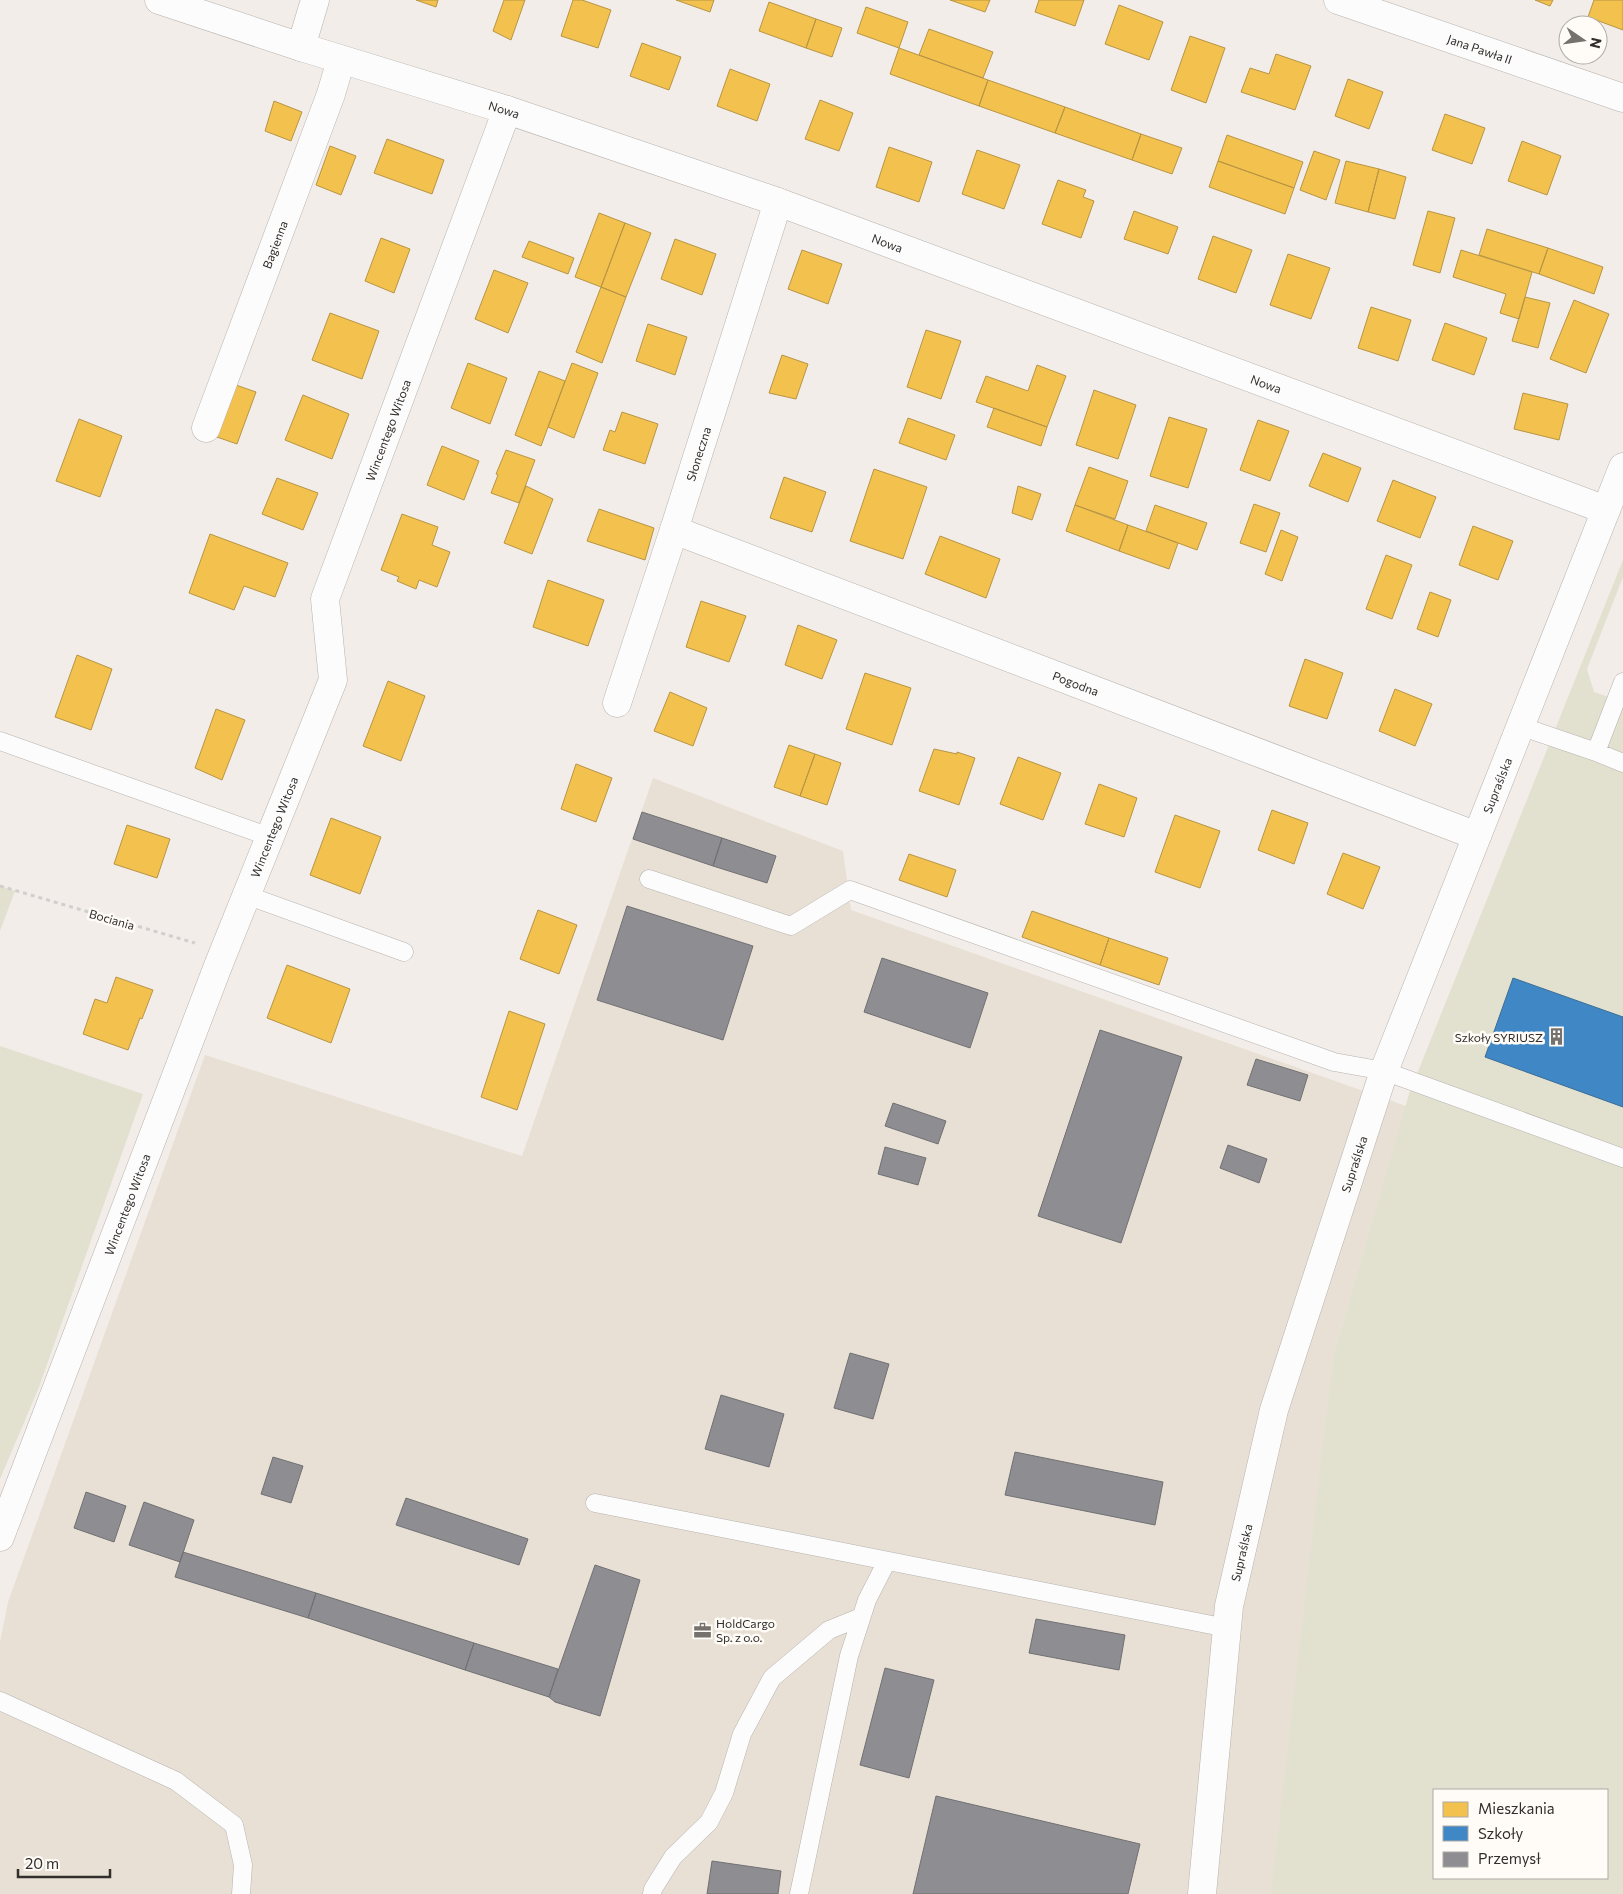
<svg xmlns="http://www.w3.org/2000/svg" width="1623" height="1894" font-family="Commissioner,sans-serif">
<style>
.built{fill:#e8e0d5}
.green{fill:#e2e0ce;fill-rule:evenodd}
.homes{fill:#f2c14e;stroke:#b89544}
.schools{fill:#3f88c5;stroke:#3b6d97}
.industry{fill:#8d8d92;stroke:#717073}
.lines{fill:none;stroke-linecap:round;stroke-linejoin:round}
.lane-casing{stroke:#b6b2ae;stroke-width:19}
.street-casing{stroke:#b6b2ae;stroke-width:29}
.path{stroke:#d0cfce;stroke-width:3;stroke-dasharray:4 4;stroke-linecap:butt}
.lane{stroke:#fdfcfc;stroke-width:18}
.street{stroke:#fdfcfc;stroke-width:28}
.labels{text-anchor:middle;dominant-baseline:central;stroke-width:5;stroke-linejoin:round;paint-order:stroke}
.street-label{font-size:12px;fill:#312e2b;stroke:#fffcf8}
.poi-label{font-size:12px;fill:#312e2b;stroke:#fffcf8;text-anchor:end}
</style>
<rect width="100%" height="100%" fill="#f2ede8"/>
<path class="built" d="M653 778 843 851 851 910 1406 1106 1333 1357 1274 1894H0V1642L8 1602 205 1055 522 1156Z"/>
<path class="green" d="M1623 560V577L1587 669 1594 692 1623 702V1894H1271L1333 1357 1409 1094ZM1434 1790H1607V1878H1434Z
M0 886 15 891 0 931Z
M0 1046 143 1094 39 1387 0 1479Z"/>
<path class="homes" d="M416 0H438L436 7Z
M504 0H525L511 40 493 31Z
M573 0H582L611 10 598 48 561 36Z
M676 0H714L710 12Z
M950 0H990L985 12Z
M1039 0H1084L1075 26 1035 12Z
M1535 0H1553L1550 6Z
M1594 0H1623V30L1588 17Z
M769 2 816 19 806 48 759 31Z
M1119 5 1163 22 1149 60 1105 44Z
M866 7 908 22 899 48 857 33Z
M816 19 842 28 832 57 806 48Z
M929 29 993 52 983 78 919 55Z
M1190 36 1225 48 1206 103 1171 90Z
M642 43 681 57 669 90 630 76Z
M899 48 988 80 979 106 890 74Z
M1276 54 1311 66 1295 110 1241 92 1250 68 1269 74Z
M730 69 770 84 757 121 717 106Z
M1348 79 1383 92 1369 129 1335 116Z
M988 80 1065 107 1055 133 979 106Z
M820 100 853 113 839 151 805 139Z
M274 101 302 112 291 141 265 131Z
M1065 107 1141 134 1132 160 1055 133Z
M1445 114 1485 128 1472 164 1432 150Z
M1141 134 1182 148 1172 174 1132 160Z
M1227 135 1303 162 1294 188 1218 161Z
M387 139 444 160 432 194 374 173Z
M1522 141 1561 156 1547 195 1508 181Z
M330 146 356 156 341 195 316 185Z
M889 147 932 162 919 202 876 187Z
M977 150 1020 165 1004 209 962 194Z
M1314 151 1340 160 1326 200 1300 190Z
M1218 161 1294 188 1285 214 1209 187Z
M1346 161 1379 169 1368 212 1335 203Z
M1379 169 1406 177 1395 219 1368 212Z
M1058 180 1086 190 1083 197 1094 201 1081 238 1042 224Z
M1134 211 1178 227 1168 254 1124 239Z
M1428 211 1455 218 1440 273 1413 265Z
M599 213 625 223 601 287 575 277Z
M625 223 651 233 626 297 601 287Z
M1487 229 1548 248 1539 274 1479 255Z
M1213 236 1252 250 1236 293 1198 279Z
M381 238 410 249 394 293 365 281Z
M675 239 716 254 702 295 661 279Z
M529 241 574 258 568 274 522 257Z
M1548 248 1603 267 1594 294 1539 274Z
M802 250 842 264 828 304 788 289Z
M1461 250 1532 272 1519 319 1500 313 1506 294 1453 277Z
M1288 254 1330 268 1311 319 1270 305Z
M494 270 528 283 508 333 475 319Z
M601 287 626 297 602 363 576 352Z
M1525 297 1550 303 1538 348 1512 341Z
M1574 300 1609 314 1586 373 1550 359Z
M1371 307 1411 320 1398 361 1358 348Z
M330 313 379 331 362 379 312 360Z
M1445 323 1487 338 1474 375 1432 360Z
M648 324 687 337 675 375 636 361Z
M926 330 961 341 941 399 907 387Z
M782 355 808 364 796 399 769 393Z
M468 363 507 378 490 424 451 408Z
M572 363 598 373 574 438 548 427Z
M1037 365 1066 376 1047 427 976 402 986 376 1028 391Z
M539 371 565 381 541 446 515 435Z
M233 384 256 392 237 444 214 436Z
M1094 390 1136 405 1118 459 1076 445Z
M1523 393 1568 404 1559 440 1514 429Z
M303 395 349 414 332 459 285 440Z
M994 408 1047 427 1041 446 987 427Z
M622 412 658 424 645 464 603 450 610 430 615 432Z
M1169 417 1207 429 1188 488 1150 476Z
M908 418 955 435 946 460 899 443Z
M79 419 122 436 100 497 56 481Z
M1258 420 1289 431 1270 481 1240 470Z
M442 446 479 461 464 500 427 485Z
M506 450 535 460 519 503 491 493 498 475 496 474Z
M1323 453 1361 468 1348 502 1309 486Z
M1089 467 1128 481 1115 519 1075 505Z
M874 469 927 487 903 559 850 541Z
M784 477 826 492 812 532 770 518Z
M277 478 318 493 303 530 262 514Z
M1393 480 1436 497 1420 538 1377 521Z
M526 486 553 499 532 554 504 543Z
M1018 486 1041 494 1032 520 1012 513Z
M1254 504 1280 513 1266 552 1240 543Z
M1075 505 1128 525 1119 551 1066 531Z
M1155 505 1207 523 1197 550 1146 531Z
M599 509 654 528 645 560 587 541Z
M402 514 438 527 432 545 450 552 437 587 419 580 416 589 397 581 399 577 381 570Z
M1128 525 1178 543 1169 569 1119 551Z
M1473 526 1513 541 1498 580 1459 565Z
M1281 530 1298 537 1282 581 1265 574Z
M210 534 288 563 275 597 244 586 234 610 189 593Z
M940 536 1000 559 986 598 925 574Z
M1386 555 1412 565 1392 619 1366 609Z
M548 580 604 600 588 646 533 627Z
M1430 592 1451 600 1438 637 1417 629Z
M701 601 746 616 729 662 686 647Z
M798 625 837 640 822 679 785 665Z
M77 655 112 669 91 730 55 717Z
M1305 659 1343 673 1327 719 1289 706Z
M865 673 911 688 892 745 846 729Z
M388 681 425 696 401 761 363 746Z
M1395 689 1432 704 1415 746 1379 731Z
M670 692 707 708 693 746 654 731Z
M216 709 245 720 222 780 195 768Z
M789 745 815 754 800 796 774 787Z
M934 749 957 754V752L975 758 959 805 919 791Z
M815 754 841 763 827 805 800 796Z
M1018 757 1061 773 1043 820 1000 804Z
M576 764 612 778 596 822 561 809Z
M1099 784 1137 798 1124 837 1085 824Z
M1272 810 1308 823 1294 864 1258 850Z
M1175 815 1220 831 1200 888 1155 872Z
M331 818 381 837 360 894 310 875Z
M127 825 170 839 157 878 114 864Z
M1343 853 1380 867 1363 909 1327 894Z
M909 854 956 870 947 897 899 880Z
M538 910 577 925 559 974 520 959Z
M1032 911 1109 938 1100 965 1022 937Z
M1109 938 1168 958 1159 985 1100 965Z
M287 965 350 989 331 1043 267 1018Z
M116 977 153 990 142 1019 140 1018 128 1050 83 1034 95 999 107 1003Z
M509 1011 545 1024 517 1110 481 1097Z"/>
<path class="schools" d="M1513 978 1623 1017V1107L1485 1057Z"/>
<path class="industry" d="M642 812 722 838 713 866 633 839Z
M722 838 776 856 767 883 713 866Z
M627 906 753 946 723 1040 597 1000Z
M882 958 988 993 970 1048 864 1012Z
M1100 1030 1182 1057 1121 1243 1038 1216Z
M1256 1059 1308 1075 1300 1101 1247 1085Z
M893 1103 946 1121 938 1144 885 1126Z
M1228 1145 1267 1159 1259 1183 1220 1168Z
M885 1147 926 1158 918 1185 878 1174Z
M850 1353 889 1364 873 1419 834 1408Z
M721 1395 784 1414 769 1467 705 1449Z
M1015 1452 1163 1482 1155 1525 1005 1495Z
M273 1457 303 1466 291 1503 261 1494Z
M86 1492 126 1506 114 1542 74 1528Z
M406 1498 528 1539 519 1565 396 1525Z
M144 1502 194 1520 180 1562 129 1545Z
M183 1552 316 1593 308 1618 175 1577Z
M595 1565 640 1580 600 1716 555 1702 549 1697Z
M316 1593 474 1643 465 1670 308 1618Z
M1036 1619 1125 1635 1119 1670 1029 1653Z
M474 1643 558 1669 549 1697 465 1670Z
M885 1668 934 1680 909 1778 860 1765Z
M936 1796 1140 1844 1128 1894H913Z
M712 1861 781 1871 778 1894H707Z"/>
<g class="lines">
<defs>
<path id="lane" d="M1520 726 1596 752 1623 682
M0 741 270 837
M1596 752 1623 763
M649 879 791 926 850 890 1334 1062 1384 1071 1623 1158
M246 895 404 952
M595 1503 1227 1628
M0 1701 176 1781 234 1825 243 1865 241 1894
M652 1894 653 1889 673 1857 709 1822 724 1793 742 1734 772 1678 829 1630 861 1617
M799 1894 849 1656 867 1600 887 1561"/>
<g id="street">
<path id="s1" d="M159 0 301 47 507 110 778 202 1606 510"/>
<path id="s2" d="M1338 0 1623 98"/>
<path d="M301 47 315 0"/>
<path id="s3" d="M206 428 331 94 341 60"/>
<path id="s4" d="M674 530 1477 836"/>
<path id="s5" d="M617 703 674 530 778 202"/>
<path id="s6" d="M0 1537 218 966 333 680 325 599 507 110"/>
<path id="s7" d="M1202 1894 1229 1606 1274 1410 1384 1071 1623 467"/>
</g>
</defs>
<use href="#lane" class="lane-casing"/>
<use href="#street" class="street-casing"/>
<path class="path" d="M0 886 195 943"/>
<use href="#lane" class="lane"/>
<use href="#street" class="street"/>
</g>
<defs>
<symbol id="building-bare" viewBox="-9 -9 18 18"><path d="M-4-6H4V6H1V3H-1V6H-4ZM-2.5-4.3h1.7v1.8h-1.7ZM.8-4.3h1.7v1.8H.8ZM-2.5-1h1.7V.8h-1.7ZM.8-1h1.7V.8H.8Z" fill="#75716d" stroke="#fffcf8" stroke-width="2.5" paint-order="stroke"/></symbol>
<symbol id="office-bare" viewBox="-9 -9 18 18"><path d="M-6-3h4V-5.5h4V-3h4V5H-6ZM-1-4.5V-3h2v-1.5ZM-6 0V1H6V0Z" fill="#75716d" stroke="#fffcf8" stroke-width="2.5" paint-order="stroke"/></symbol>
</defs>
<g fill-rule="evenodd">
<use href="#building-bare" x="1544" y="1024" width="25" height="25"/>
<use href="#office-bare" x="690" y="1618" width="25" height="25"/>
</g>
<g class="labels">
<g class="street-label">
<text stroke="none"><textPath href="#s2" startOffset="150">Jana Pawła II</textPath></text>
<text stroke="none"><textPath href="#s1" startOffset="362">Nowa</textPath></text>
<text stroke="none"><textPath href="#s1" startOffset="768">Nowa</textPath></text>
<text stroke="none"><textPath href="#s3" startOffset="196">Bagienna</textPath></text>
<text stroke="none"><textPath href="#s1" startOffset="1172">Nowa</textPath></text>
<text stroke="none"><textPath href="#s6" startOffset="1181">Wincentego Witosa</textPath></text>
<text stroke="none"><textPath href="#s5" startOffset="262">Słoneczna</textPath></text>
<text stroke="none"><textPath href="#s4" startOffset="430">Pogodna</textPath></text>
<text stroke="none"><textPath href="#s7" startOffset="1154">Supraślska</textPath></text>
<text stroke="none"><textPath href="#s6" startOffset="761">Wincentego Witosa</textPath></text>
<text transform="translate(112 919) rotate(16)">Bociania</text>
<text stroke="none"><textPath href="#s7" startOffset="749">Supraślska</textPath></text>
<text stroke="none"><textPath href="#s6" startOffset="356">Wincentego Witosa</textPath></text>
<text stroke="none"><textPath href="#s7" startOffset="344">Supraślska</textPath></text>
</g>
<g class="poi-label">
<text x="1543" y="1037">Szkoły SYRIUSZ</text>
<text x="716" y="1623" text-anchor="start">HoldCargo<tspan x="716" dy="14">Sp. z o.o.</tspan></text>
</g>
</g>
<rect x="1433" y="1789" width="175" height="90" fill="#fffcf8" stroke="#adaaa6"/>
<rect x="1443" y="1802" width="25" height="15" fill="#f2c14e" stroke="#adaaa6"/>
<text x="1478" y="1814" font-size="15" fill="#312e2b">Mieszkania</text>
<rect x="1443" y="1826" width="25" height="15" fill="#3f88c5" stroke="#adaaa6"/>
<text x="1478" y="1839" font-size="15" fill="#312e2b">Szkoły</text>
<rect x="1443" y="1852" width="25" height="15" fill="#8d8d92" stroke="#adaaa6"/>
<text x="1478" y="1864" font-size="15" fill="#312e2b">Przemysł</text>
<g transform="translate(1583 40) rotate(103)"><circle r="24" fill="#fffcf8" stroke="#adaaa6"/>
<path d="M0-4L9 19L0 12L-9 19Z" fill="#75716d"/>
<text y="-8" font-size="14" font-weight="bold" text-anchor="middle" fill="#312e2b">N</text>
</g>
<path d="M18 1869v8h92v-8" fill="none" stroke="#312e2b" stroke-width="2.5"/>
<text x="25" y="1869" font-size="15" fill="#312e2b" stroke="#fffcf8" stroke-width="4" paint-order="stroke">20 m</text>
</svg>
